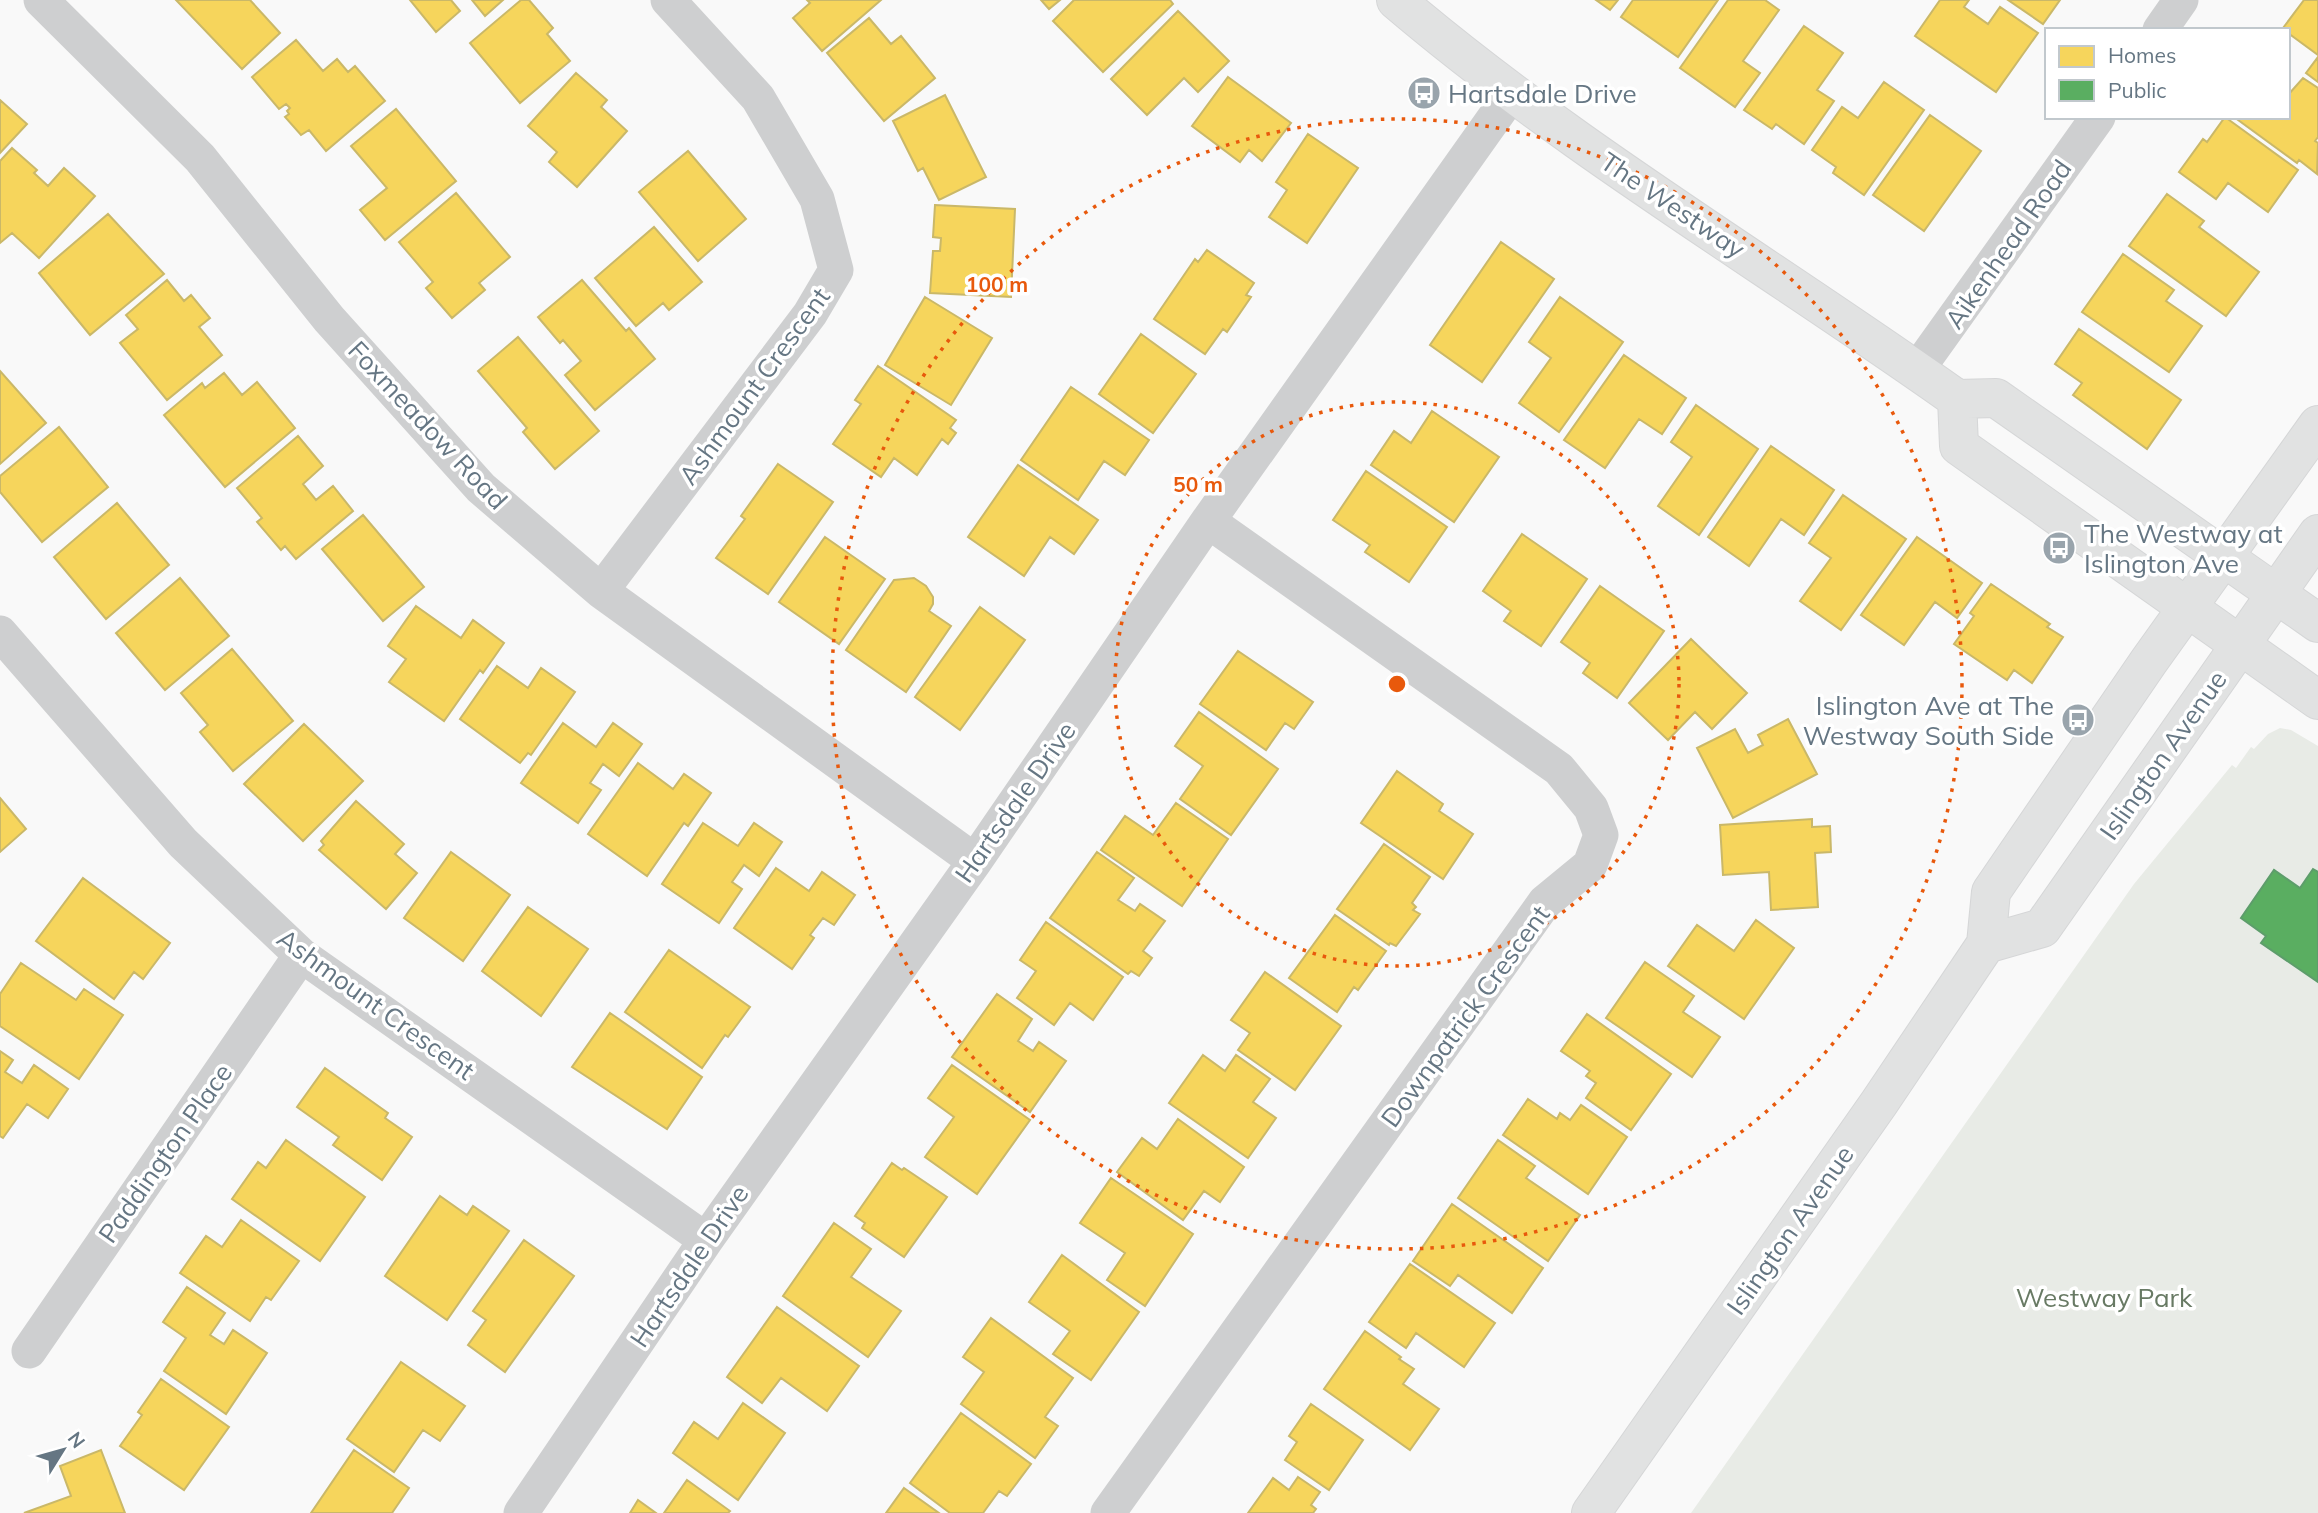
<svg xmlns="http://www.w3.org/2000/svg" width="2318" height="1513" font-family="Mulish,sans-serif">
<style>
.green{fill:#e8ebe6}
.homes{fill:#f6d55c;stroke:#cab868;stroke-width:2}
.public{fill:#5aae61;stroke:#5d9d6b;stroke-width:2}
.lines{fill:none;stroke-linecap:round;stroke-linejoin:round}
.secondary-casing{stroke:#d5d6d7;stroke-width:40}
.minor{stroke:#cecfd0;stroke-width:35}
.secondary{stroke:#e1e2e2;stroke-width:38}
.ring{fill:none;stroke:#e8590c;stroke-width:3.5;stroke-dasharray:3.5 7}
.labels{text-anchor:middle;dominant-baseline:central;stroke-width:7;stroke-linejoin:round;paint-order:stroke}
.poi-label{font-size:26px;fill:#657683;stroke:#fff;text-anchor:start}
.street-label{font-size:26px;fill:#657683;stroke:#fff}
.park-label{font-size:26px;fill:#687a64;stroke:#fff}
.centre{fill:#e8590c;stroke:#fff;stroke-width:3.5}
.ring-label{font-size:21px;text-anchor:middle;font-weight:bold;fill:#e8590c;stroke:#fff;stroke-width:7;stroke-linejoin:round;paint-order:stroke}
</style>
<rect width="100%" height="100%" fill="#f9f9f9"/>
<path class="green" d="M2280 728 2291 730 2318 746V1513H1691L2134 884 2232 765 2236 768 2251 747 2254 749 2268 734Z"/>
<path class="homes" d="M176 0H250L280 33 242 69Z
M410 0H451L460 11 436 32Z
M472 0H503L485 16Z
M521 0H529L553 28 547 34 570 61 520 103 470 43Z
M807 0H881L822 51 793 18 810 3Z
M1041 0H1060L1049 9Z
M1074 0H1170L1173 4 1103 72 1053 21Z
M1596 0H1618L1610 10Z
M1633 0H1718L1678 57 1621 17Z
M1728 0H1765L1779 10 1743 61 1760 73 1735 107 1680 68Z
M1940 0H1969L1964 7 1988 24 2000 7 2038 33 1996 92 1915 36Z
M2008 0H2060L2043 24Z
M2304 0H2318V55L2288 33V30L2283 28Z
M1178 11 1229 61 1198 92 1184 78 1147 115 1111 79Z
M869 18 891 44 901 36 935 78 884 121 827 53Z
M1804 26 1843 53 1817 90 1834 101 1804 144 1776 124 1772 129 1744 110Z
M296 40 323 71 337 59 348 72 355 66 385 101 326 151 309 130 301 135 285 117 289 114 287 111 290 108 286 104 279 109 252 77Z
M2318 57V82L2306 73Z
M576 73 607 100 601 107 627 131 577 187 549 162 557 152 528 126Z
M1228 77 1291 123 1262 161 1249 150 1240 162 1192 126Z
M2303 78 2318 88V137L2315 141 2318 143 2317 174 2299 160 2297 163 2234 117H2288V95Z
M1884 82 1924 110 1864 195 1833 173 1836 167 1812 150 1842 107 1858 118Z
M945 95 986 177 939 200 923 168 918 171 893 121Z
M0 100 27 124 0 153Z
M396 109 456 181 385 240 360 210 387 188 351 146Z
M1930 115 1981 151 1924 231 1873 195Z
M2225 117 2298 170 2268 212 2228 183 2216 199 2179 172 2203 139 2207 142Z
M1308 134 1358 168 1307 243 1269 217 1287 190 1276 182Z
M12 148 37 170 34 173 48 186 64 168 95 196 39 258 12 233 0 243V161Z
M688 151 746 219 698 261 639 192Z
M456 193 510 257 479 283 485 290 452 318 426 288 433 282 399 242Z
M2167 194 2204 221 2199 227 2259 272 2226 316 2129 246Z
M935 205 1015 209 1011 297 930 293 933 251H940L941 238 933 237Z
M108 214 164 274 90 335 39 273Z
M654 227 702 282 669 310 663 303 636 326 595 278Z
M1501 242 1554 279 1482 382 1430 345Z
M1207 250 1254 283 1246 295 1251 297 1227 332 1223 329 1205 354 1154 319 1195 259 1198 262Z
M2123 254 2174 290 2166 301 2202 326 2169 372 2082 312Z
M167 280 184 301 191 295 210 318 199 327 222 355 167 400 120 343 138 329 126 315Z
M582 280 626 331 629 328 655 359 595 410 565 375 581 361 563 340 560 343 538 317Z
M925 297 992 338 951 405 885 365Z
M1560 297 1623 342 1559 432 1519 403 1551 358 1529 342Z
M2079 329 2181 400 2147 449 2073 395 2082 383 2055 364Z
M1141 334 1196 374 1153 433 1099 394Z
M518 337 599 431 555 469 523 432 527 428 478 371Z
M1624 355 1686 398 1662 434 1639 419 1605 468 1564 440Z
M878 366 956 420 950 428 956 433 948 444 942 439 917 475 894 458 881 477 833 444 861 404 855 400Z
M0 371 46 423 0 464Z
M224 373 242 395 257 382 295 428 225 487 164 415 202 383 205 388Z
M1071 387 1149 440 1125 475 1104 461 1078 500 1021 460Z
M1696 405 1758 449 1699 535 1658 506 1692 457 1671 442Z
M1432 411 1499 457 1454 522 1371 465 1394 431 1411 443Z
M59 427 108 487 42 542 0 492V476Z
M298 436 323 466 303 484 316 500 333 486 353 511 296 559 285 546 281 550 257 522 262 518 237 488Z
M1771 446 1834 490 1804 535 1781 519 1749 566 1708 537Z
M778 464 833 502 768 594 716 558 745 519 741 516Z
M1018 465 1098 520 1074 554 1050 537 1024 576 968 537Z
M1366 471 1447 527 1409 582 1365 552 1370 545 1333 520Z
M1843 495 1906 539 1841 630 1800 601 1831 558 1809 543Z
M117 503 169 565 106 619 54 557Z
M363 515 424 587 383 621 322 549Z
M1522 534 1587 579 1541 646 1504 621 1511 611 1483 591Z
M825 537 885 579 839 644 779 602Z
M1917 537 1982 583 1957 618 1935 602 1904 645 1861 615Z
M180 578 229 636 165 690 116 633Z
M914 578 926 586 933 597V604L929 611 951 626 906 692 846 650 894 580Z
M1991 584 2050 624 2047 627 2063 637 2032 683 2014 670 2007 680 1954 644 1974 616 1970 613Z
M1600 586 1664 631 1617 698 1583 673 1590 663 1561 642Z
M416 606 461 638 473 620 504 643 483 673 480 670 444 721 389 682 406 659 388 646Z
M980 607 1025 640 960 730 915 697Z
M1691 639 1747 693 1712 729 1695 712 1668 740 1629 703Z
M232 649 293 721 233 771 200 732 208 725 181 693Z
M1238 651 1313 702 1294 729 1285 723 1266 750 1200 704Z
M497 666 528 688 541 668 575 692 531 755 528 753 520 763 460 719Z
M1199 712 1278 769 1231 835 1180 799 1203 766 1175 746Z
M1788 719 1817 774 1733 818 1697 748 1735 729 1748 753 1763 745 1758 735Z
M563 723 596 747 613 723 642 744 619 776 603 764 590 783 601 790 578 823 521 783Z
M304 724 363 781 303 841 244 784Z
M638 763 673 789 684 774 711 793 688 826 684 823 647 876 588 834Z
M1397 771 1443 804 1439 811 1473 834 1443 879 1361 823Z
M0 798 26 829 0 852Z
M356 801 404 844 395 854 417 873 386 909 319 850 324 845 321 841Z
M1176 803 1228 839 1182 906 1101 850 1125 816 1153 835Z
M1812 819V827L1830 826 1831 852 1815 853 1818 907 1771 910 1769 872 1723 875 1720 825Z
M703 823 738 846 754 823 782 842 759 876 744 865 732 882 742 889 719 923 662 884Z
M1384 844 1430 877 1412 903 1416 907 1413 910 1420 914 1396 946 1390 943 1389 945 1337 909Z
M451 852 510 895 463 961 404 918Z
M1097 852 1134 878 1118 900 1135 911 1140 904 1165 921 1143 951 1152 958 1139 976 1131 971 1128 974 1050 918Z
M776 868 809 891 822 872 855 895 834 925 823 918 810 935 814 938 792 969 734 928Z
M83 878 170 943 143 979 134 972 114 999 36 941Z
M528 907 588 949 541 1016 482 971Z
M1335 915 1386 951 1358 990 1354 987 1337 1012 1289 978Z
M1756 920 1794 948 1744 1019 1668 966 1697 925 1734 951Z
M1046 922 1123 977 1093 1020 1070 1003 1054 1025 1017 998 1036 971 1020 960Z
M669 950 750 1007 728 1037 725 1035 702 1068 625 1012Z
M1645 962 1694 996 1683 1012 1720 1037 1692 1077 1606 1018Z
M21 963 76 1000 84 989 123 1015 79 1079 0 1026V994Z
M1265 972 1341 1026 1295 1090 1238 1050 1250 1033 1231 1020Z
M997 994 1032 1019 1018 1041 1033 1051 1039 1042 1066 1061 1030 1112 952 1057Z
M610 1013 702 1077 667 1129 572 1067Z
M1587 1014 1671 1074 1631 1130 1586 1098 1596 1083 1586 1076 1590 1071 1561 1051Z
M0 1051 13 1060 5 1072 22 1083 34 1065 68 1089 48 1118 27 1104 3 1138 0 1136Z
M1203 1055 1225 1071 1236 1055 1270 1079 1253 1102 1276 1118 1248 1158 1169 1103Z
M952 1065 1030 1120 977 1194 925 1157 954 1117 928 1098Z
M325 1068 388 1113 385 1118 412 1137 382 1180 333 1145 339 1137 297 1107Z
M1528 1099 1557 1119 1560 1113 1570 1120 1581 1105 1627 1137 1588 1194 1503 1135Z
M1178 1119 1244 1167 1220 1202 1204 1191 1183 1220 1117 1172 1142 1138 1157 1149Z
M286 1140 365 1197 320 1261 232 1199 258 1162 266 1168Z
M1498 1140 1535 1166 1526 1178 1580 1215 1548 1261 1458 1198Z
M892 1163 902 1170 904 1168 947 1197 904 1257 862 1228 865 1223 855 1216Z
M1111 1178 1193 1234 1145 1306 1107 1280 1125 1253 1080 1223Z
M440 1196 467 1215 473 1206 509 1231 447 1320 385 1276Z
M1452 1204 1543 1268 1512 1313 1458 1275 1450 1286 1413 1261Z
M241 1220 299 1261 271 1300 266 1297 250 1321 180 1273 206 1236 222 1247Z
M834 1223 871 1249 851 1277 901 1311 868 1357 783 1296Z
M524 1240 574 1276 505 1372 468 1345 486 1320 473 1311Z
M1062 1255 1139 1312 1091 1380 1053 1354 1070 1331 1029 1302Z
M1410 1264 1495 1323 1464 1367 1416 1333 1406 1348 1369 1322Z
M187 1287 225 1313 210 1335 224 1344 233 1330 267 1353 226 1414 164 1371 186 1338 163 1322Z
M777 1307 859 1366 827 1411 781 1378 762 1403 727 1377Z
M991 1318 1073 1378 1045 1417 1058 1426 1035 1458 961 1404 984 1372 963 1357Z
M1365 1331 1401 1357 1399 1359 1414 1369 1403 1384 1439 1409 1410 1450 1324 1389Z
M401 1362 465 1406 440 1441 423 1430 394 1472 347 1439Z
M161 1379 229 1427 184 1490 120 1446 142 1415 138 1412Z
M743 1403 785 1433 738 1500 673 1453 694 1422 718 1439Z
M1311 1404 1363 1440 1329 1490 1285 1460 1297 1442 1289 1436Z
M961 1413 1031 1464 1007 1496 999 1491 983 1513H950L910 1483Z
M101 1450 125 1513H24L71 1496 60 1466Z
M354 1450 409 1488 392 1513H311Z
M1298 1477 1320 1492 1311 1505 1316 1509 1313 1513H1248L1273 1478 1289 1490Z
M687 1480 730 1511 728 1513H664Z
M904 1488 939 1513H886Z
M638 1500 656 1513H630Z"/>
<path class="public" d="M2313 869 2318 872V982L2261 943 2266 936 2241 918 2274 870 2300 888Z"/>
<g class="lines">
<defs>
<path id="secondary" d="M1396 0C1571 149 1770 266 1957 399L1996 398 2318 623
M1957 399 1959 446 2318 700
M1986 944 2042 928 2318 534
M1591 1513 1879 1103 1986 944 1991 892 2149 661 2318 425"/>
</defs>
<use href="#secondary" class="secondary-casing"/>
<path class="minor" d="M41 0 200 158 329 319 481 488 601 591 975 861
M2160 30 2181 0
M1917 370 2098 117
M601 591 810 314 836 270 817 199 758 98 668 0
M0 633 183 843 301 955 706 1240
M29 1351 301 955
M521 1513 706 1240 975 861 1208 521 1512 93
M1108 1513 1545 902 1590 865 1601 835 1591 808 1559 769 1208 521"/>
<use href="#secondary" class="secondary"/>
</g>
<g class="ring">
<circle cx="1397" cy="684" r="282"/>
<circle cx="1397" cy="684" r="565"/>
</g>
<defs>
<symbol id="bus-disc" viewBox="-11 -11 22 22"><circle r="9.5" fill="#99a4ac" stroke="#fff"/><path d="M-5-6H5V4H4V6H2V4H-2V6H-4V4H-5ZM-3.5-4V0h7V-4ZM-3.5 1.2v1.5H-2V1.2ZM2 1.2v1.5H3.5V1.2Z" fill="#fff"/></symbol>
</defs>
<g fill-rule="evenodd">
<use href="#bus-disc" x="1405" y="74" width="38" height="38"/>
<use href="#bus-disc" x="2040" y="529" width="38" height="38"/>
<use href="#bus-disc" x="2059" y="701" width="38" height="38"/>
</g>
<g class="labels">
<g class="poi-label">
<text x="1448" y="93">Hartsdale Drive</text>
<text x="2084" y="533">The Westway at<tspan x="2084" dy="30">Islington Ave</tspan></text>
<text x="2054" y="705" text-anchor="end">Islington Ave at The<tspan x="2054" dy="30">Westway South Side</tspan></text>
</g>
<g class="street-label">
<text transform="translate(1673 205) rotate(34)">The Westway</text>
<text transform="translate(2008 244) rotate(-55)">Aikenhead Road</text>
<text transform="translate(754 386) rotate(-54)">Ashmount Crescent</text>
<text transform="translate(428 425) rotate(47)">Foxmeadow Road</text>
<text transform="translate(2163 755) rotate(-55)">Islington Avenue</text>
<text transform="translate(1015 802) rotate(-55)">Hartsdale Drive</text>
<text transform="translate(376 1004) rotate(36)">Ashmount Crescent</text>
<text transform="translate(1465 1016) rotate(-54)">Downpatrick Crescent</text>
<text transform="translate(165 1153) rotate(-55)">Paddington Place</text>
<text transform="translate(1790 1230) rotate(-55)">Islington Avenue</text>
<text transform="translate(689 1266) rotate(-56)">Hartsdale Drive</text>
</g>
<g class="park-label">
<text x="2104" y="1297">Westway Park</text>
</g>
</g>
<circle cx="1397" cy="684" r="10" class="centre"/>
<g class="ring-label">
<text x="997" y="292">100 m</text>
<text x="1198" y="492">50 m</text>
</g>
<rect x="2045" y="28" width="245" height="91" fill="#ffffff" stroke="#c1c8cd" stroke-width="2"/>
<rect x="2059" y="46" width="35" height="21" fill="#f6d55c" stroke="#c1c8cd" stroke-width="2"/>
<text x="2108" y="63" font-size="21" fill="#657683">Homes</text>
<rect x="2059" y="80" width="35" height="21" fill="#5aae61" stroke="#c1c8cd" stroke-width="2"/>
<text x="2108" y="98" font-size="21" fill="#657683">Public</text>
<g transform="translate(63 1450) rotate(53)" stroke="#ffffff" stroke-width="5" paint-order="stroke">
<path d="M0-5L12 26L0 18L-12 26Z" fill="#657683"/>
<text y="-10" font-size="19" font-weight="bold" text-anchor="middle" fill="#657683">N</text>
</g>
</svg>
